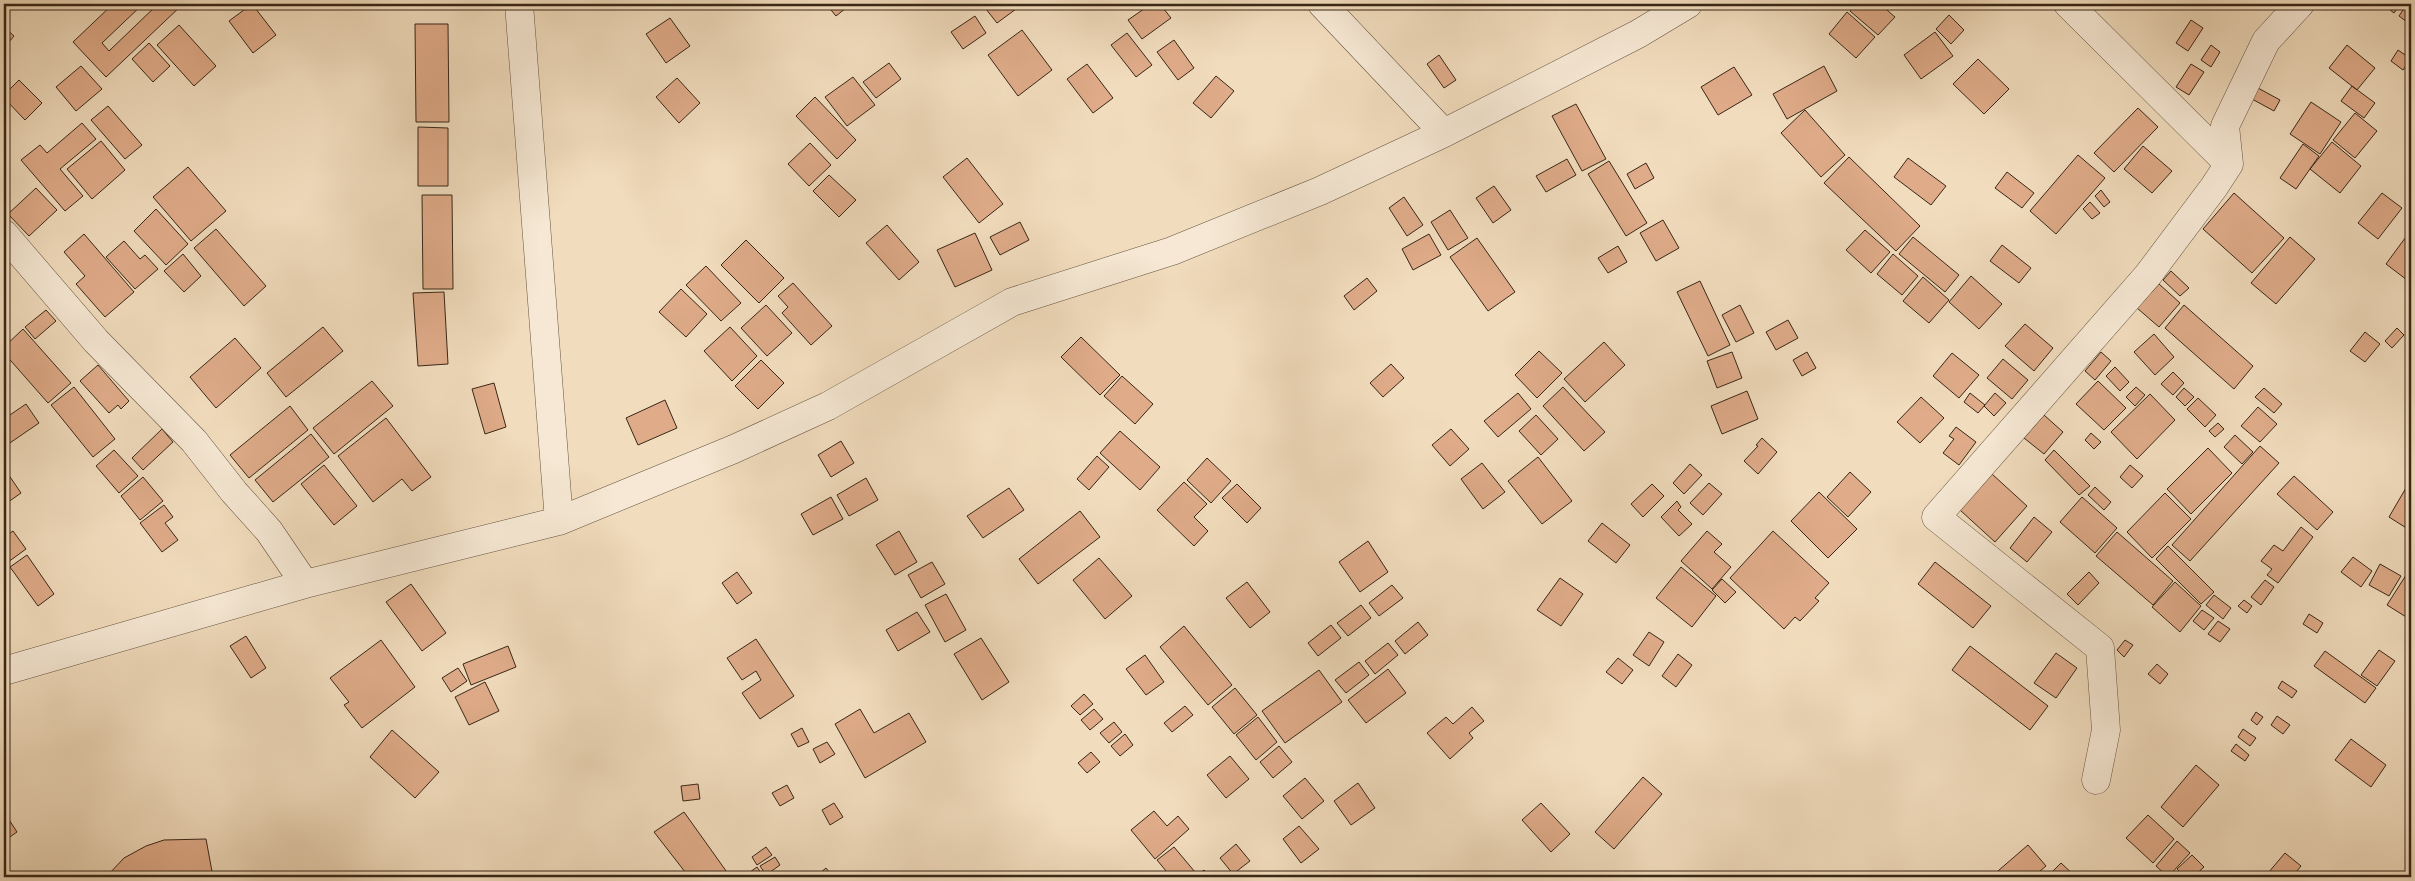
<svg xmlns="http://www.w3.org/2000/svg" width="2415" height="881" font-family="'IM FELL Great Primer',serif">
<style>
.building{fill:#dfab89;stroke:#382717}
.lines{fill:none;stroke-linecap:round;stroke-linejoin:round}
.minor-casing{stroke:#665440;stroke-width:29}
.minor{stroke:#f6e8d4;stroke-width:28}
</style>
<rect width="100%" height="100%" fill="#f1dcbd"/>
<filter id="stains"><feTurbulence type="fractalNoise" baseFrequency=".004" numOctaves="4"/><feColorMatrix values="0 0 0 0 .2 0 0 0 0 .09 0 0 0 0 .02 0 0 0 .5 -.17"/></filter>
<radialGradient id="worn" r=".72"><stop offset=".6" stop-color="#630" stop-opacity="0"/><stop offset="1" stop-color="#630" stop-opacity=".3"/></radialGradient>
<path class="building" d="M113 4H143L102 43 109 51 158 4H183L106 77 73 42Z
M252 4 276 35 253 53 229 21Z
M826 4H851L836 16Z
M982 4H1012L1016 9 997 23Z
M1151 4H1160L1171 18 1142 39 1128 20Z
M1552 4H1565L1555 10Z
M1856 4H1871L1876 8 1880 4 1895 17 1878 35 1850 11Z
M2387 4H2395L2399 6 2394 13 2385 6Z
M2407 4H2411V25L2399 16Z
M1847 12 1875 37 1856 58 1829 34Z
M1949 15 1964 30 1951 44 1936 29Z
M975 16 986 33 963 49 951 32Z
M670 18 690 46 666 63 646 34Z
M2191 20 2203 28 2188 51 2176 43Z
M415 24H448L449 122H416Z
M179 25 216 66 194 86 157 45Z
M4 27 14 36 4 48Z
M1022 30 1052 70 1018 96 988 55Z
M1935 32 1953 56 1921 79 1904 55Z
M1127 33 1152 65 1136 77 1111 45Z
M1174 40 1194 68 1178 80 1157 52Z
M149 43 170 66 153 82 132 59Z
M2211 45 2220 52 2211 67 2201 60Z
M2347 45 2375 68 2357 90 2329 68Z
M2398 50 2411 59 2403 70 2391 61Z
M1439 55 1456 80 1444 88 1427 64Z
M1978 59 2009 89 1984 114 1953 84Z
M889 63 901 79 876 98 863 82Z
M1087 64 1113 98 1093 113 1067 79Z
M2191 64 2204 72 2189 95 2176 87Z
M81 66 102 89 76 111 56 87Z
M1824 66 1837 91 1787 119 1773 94Z
M1734 67 1752 95 1718 115 1701 87Z
M1216 76 1234 91 1211 118 1193 103Z
M853 77 875 105 847 126 825 97Z
M677 78 700 103 679 123 656 97Z
M19 80 42 103 25 120 4 98V95Z
M2352 86 2375 103 2364 118 2341 101Z
M2258 88 2280 100 2274 111 2252 99Z
M815 97 856 140 837 159 796 116Z
M2311 102 2341 122 2320 154 2290 134Z
M1576 104 1606 159 1582 171 1552 116Z
M108 106 142 145 125 159 91 120Z
M2138 108 2158 127 2114 172 2094 153Z
M1805 110 1845 155 1821 177 1781 133Z
M2355 113 2377 131 2355 158 2333 140Z
M82 123 96 139 60 169 83 196 65 211 21 160 40 145 47 153Z
M418 127 448 128V186H418Z
M101 141 125 170 92 199 67 169Z
M2332 142 2361 166 2340 193 2310 169Z
M810 143 831 165 809 186 788 164Z
M2303 144 2319 156 2296 189 2280 178Z
M2143 146 2172 171 2152 193 2124 169Z
M2078 155 2105 178 2056 234 2030 211Z
M1849 157 1920 226 1896 251 1824 183Z
M967 158 1003 204 979 223 943 177Z
M1908 158 1946 186 1931 205 1894 177Z
M1567 159 1576 175 1546 192 1536 176Z
M1609 161 1647 223 1626 236 1588 174Z
M1646 163 1654 178 1635 189 1627 174Z
M188 167 226 211 191 241 153 197Z
M2007 172 2034 193 2022 208 1995 188Z
M829 175 856 200 839 217 813 191Z
M1494 186 1511 210 1493 223 1476 198Z
M36 188 57 210 29 236 8 214Z
M2101 190 2110 202 2104 207 2095 196Z
M2234 193 2284 238 2252 273 2203 229Z
M2382 193 2402 208 2378 239 2358 223Z
M422 195H452L453 289H423Z
M1404 197 1423 225 1407 236 1389 208Z
M2090 202 2100 213 2092 219 2083 209Z
M156 209 188 244 166 265 134 231Z
M1450 210 1468 238 1448 250 1431 222Z
M1663 220 1679 248 1656 261 1640 233Z
M1020 222 1029 240 1000 255 990 237Z
M887 225 919 262 899 280 866 243Z
M216 229 266 286 244 306 194 248Z
M1865 230 1890 252 1871 273 1846 250Z
M2411 230V283L2386 264Z
M975 233 992 270 955 287 937 250Z
M84 234 134 292 105 317 76 284 85 276 64 252Z
M1429 234 1441 255 1413 270 1402 249Z
M1913 237 1959 275 1945 292 1899 254Z
M2290 237 2315 259 2276 304 2251 283Z
M1477 238 1515 292 1488 311 1450 257Z
M746 240 784 278 759 303 721 265Z
M124 241 140 259 145 255 158 269 135 289 106 257Z
M2002 245 2031 268 2019 283 1990 261Z
M1618 246 1627 262 1608 273 1598 258Z
M183 254 201 276 184 292 164 271Z
M1893 254 1918 276 1902 295 1877 274Z
M706 266 741 303 721 321 686 285Z
M2171 271 2189 288 2180 296 2163 280Z
M1971 276 2002 304 1979 329 1949 302Z
M1923 277 1949 300 1929 323 1903 301Z
M1367 278 1377 291 1354 310 1344 296Z
M1700 281 1730 345 1708 356 1677 292Z
M793 283 832 326 811 345 782 313 788 307 778 296Z
M2159 284 2180 303 2159 327 2137 308Z
M681 289 707 314 686 337 659 312Z
M444 292 448 364 418 366 413 293Z
M766 305 792 333 767 356 741 328Z
M1740 305 1754 333 1736 342 1722 315Z
M2184 305 2253 366 2234 389 2165 328Z
M46 310 56 321 35 339 25 327Z
M1788 320 1798 338 1776 350 1766 332Z
M2025 324 2053 348 2034 371 2005 346Z
M323 327 343 351 286 397 267 373Z
M730 327 757 356 732 381 704 351Z
M2397 328 2404 335 2392 348 2385 341Z
M23 329 71 383 48 403 4 353V347Z
M2365 332 2380 344 2365 362 2350 351Z
M2154 334 2174 357 2155 375 2134 352Z
M1081 337 1120 375 1100 395 1061 357Z
M235 338 261 368 216 408 190 377Z
M1604 342 1625 365 1585 402 1564 379Z
M1539 351 1562 373 1537 398 1515 375Z
M1732 352 1742 378 1717 388 1707 361Z
M1807 352 1816 368 1802 376 1793 360Z
M2101 352 2111 361 2095 380 2085 371Z
M1952 353 1979 375 1959 398 1933 376Z
M2003 359 2028 380 2012 399 1987 378Z
M761 360 784 383 758 409 735 386Z
M1391 364 1404 378 1383 397 1370 383Z
M98 365 129 401 121 409 118 405 109 413 80 381Z
M2115 367 2129 382 2120 391 2106 376Z
M2173 372 2184 383 2173 395 2161 384Z
M1122 376 1153 404 1135 424 1104 396Z
M372 381 393 406 334 454 313 428Z
M2098 381 2126 408 2104 430 2076 404Z
M494 383 506 427 485 434 472 389Z
M74 387 115 439 93 457 51 405Z
M1563 387 1605 432 1584 451 1543 406Z
M2136 387 2145 395 2135 406 2126 397Z
M2184 388 2194 397 2185 406 2176 397Z
M2264 388 2282 404 2274 413 2255 397Z
M1747 391 1758 419 1722 434 1711 406Z
M1518 393 1531 409 1498 437 1484 421Z
M1970 393 1985 405 1978 413 1964 402Z
M1995 393 2006 403 1994 416 1984 406Z
M2150 394 2175 420 2137 459 2111 432Z
M1921 397 1944 418 1920 443 1897 422Z
M2198 398 2216 415 2205 427 2187 409Z
M665 400 677 428 638 445 626 418Z
M26 404 39 423 4 447V419Z
M290 406 308 430 249 478 230 455Z
M2258 407 2277 424 2260 442 2241 426Z
M1536 415 1558 439 1541 455 1519 431Z
M2044 415 2063 432 2044 454 2024 438Z
M386 418 431 477 412 491 402 479 373 502 338 456Z
M2218 423 2224 429 2215 437 2209 431Z
M1956 427 1976 442 1959 465 1943 453 1954 439 1949 436Z
M162 429 173 442 143 470 132 458Z
M1451 429 1469 449 1450 466 1432 445Z
M1120 431 1160 467 1140 490 1100 453Z
M2091 433 2101 442 2094 449 2085 440Z
M311 434 329 457 273 502 255 480Z
M2235 435 2253 452 2242 464 2224 447Z
M1762 438 1777 452 1758 474 1744 461 1758 446 1756 445Z
M841 441 854 463 831 477 818 455Z
M2260 446 2279 463 2190 561 2172 545Z
M2208 448 2232 473 2191 514 2167 489Z
M114 450 138 476 119 493 96 466Z
M2054 450 2090 486 2079 495 2045 460Z
M1097 456 1109 467 1089 490 1077 479Z
M1538 457 1572 501 1542 524 1508 481Z
M1207 458 1231 481 1211 503 1187 480Z
M1482 463 1505 492 1483 509 1461 479Z
M1690 464 1702 475 1684 494 1673 483Z
M324 465 357 506 334 525 301 484Z
M2130 465 2143 476 2132 488 2120 477Z
M4 468 21 493 4 505Z
M1850 472 1871 492 1848 517 1827 497Z
M1992 474 2027 506 1995 542 1960 510Z
M2294 476 2333 512 2317 530 2277 494Z
M143 477 163 501 140 520 121 496Z
M866 478 878 500 849 516 837 495Z
M2410 481 2411 482V531L2389 517Z
M1184 482 1207 504 1194 517 1208 531 1194 546 1157 510Z
M1709 483 1722 494 1703 515 1690 503Z
M1237 484 1261 508 1247 523 1222 498Z
M1652 484 1664 496 1643 517 1631 504Z
M2095 487 2111 502 2104 510 2088 495Z
M1009 488 1024 510 983 538 967 516Z
M1819 492 1857 529 1828 558 1791 521Z
M2165 493 2191 519 2152 558 2127 532Z
M831 497 843 519 813 535 801 514Z
M2082 497 2117 528 2095 553 2060 522Z
M1677 501 1681 507 1678 510 1692 524 1679 536 1661 517Z
M164 505 173 517 165 523 178 540 162 552 140 523Z
M1080 511 1100 537 1038 584 1019 559Z
M2034 517 2052 532 2027 562 2010 548Z
M1602 523 1630 545 1616 563 1588 541Z
M2301 527 2313 537 2278 583 2267 575 2272 569 2261 561 2274 545 2283 551Z
M13 531 26 549 4 565V537Z
M899 531 917 562 895 575 876 545Z
M1707 531 1722 544 1714 552 1731 567 1712 589 1681 561Z
M1773 531 1829 583 1815 598 1819 601 1800 621 1795 617 1784 629 1730 578Z
M2117 532 2173 581 2153 605 2096 556Z
M1368 541 1388 572 1360 592 1339 562Z
M2168 546 2214 592 2201 604 2156 559Z
M27 555 54 594 38 606 10 567Z
M2353 557 2372 571 2361 587 2341 572Z
M1099 558 1132 596 1105 619 1073 580Z
M932 562 945 584 921 598 908 575Z
M1935 562 1991 606 1973 628 1918 584Z
M2380 564 2401 576 2389 596 2369 585Z
M1681 567 1716 596 1692 627 1656 598Z
M737 572 752 593 737 604 722 583Z
M2089 572 2099 583 2078 605 2067 594Z
M2408 572 2411 575V620L2387 605Z
M1560 578 1583 594 1561 626 1537 610Z
M1722 579 1736 592 1725 603 1712 590Z
M2265 580 2274 587 2261 605 2251 597Z
M1247 582 1270 612 1250 628 1226 598Z
M2175 582 2201 606 2180 632 2152 607Z
M411 584 446 633 422 651 386 602Z
M1392 585 1403 598 1379 616 1369 603Z
M946 594 966 630 945 642 925 605Z
M2214 595 2231 608 2223 619 2206 605Z
M2244 600 2252 606 2247 613 2238 606Z
M1361 605 1371 618 1348 636 1337 623Z
M2202 610 2214 618 2204 630 2193 621Z
M917 612 930 632 898 651 886 630Z
M2309 614 2323 623 2317 633 2303 624Z
M2218 621 2230 629 2220 642 2208 634Z
M1418 622 1428 635 1405 654 1395 641Z
M1331 625 1341 638 1318 656 1308 643Z
M1184 626 1232 685 1208 705 1160 647Z
M1649 632 1664 642 1649 666 1633 655Z
M246 636 266 668 251 678 230 646Z
M981 638 1009 682 982 700 954 654Z
M756 639 794 696 760 719 742 693 761 680 756 671 742 680 727 658Z
M381 640 415 687 362 728 344 705 349 702 330 678Z
M2125 640 2133 645 2124 657 2117 650Z
M1388 643 1398 655 1375 674 1365 661Z
M508 646 516 667 471 685 463 664Z
M1970 646 2048 706 2030 730 1952 670Z
M2379 650 2395 661 2377 686 2361 675Z
M2325 651 2376 688 2365 703 2314 666Z
M2056 653 2077 668 2056 698 2034 683Z
M1678 654 1692 665 1676 687 1662 676Z
M1145 655 1164 682 1146 695 1126 669Z
M1618 658 1633 670 1622 684 1606 672Z
M1359 662 1369 675 1346 693 1335 680Z
M2157 664 2168 674 2160 684 2148 674Z
M458 668 467 681 451 692 442 678Z
M1388 669 1406 693 1366 723 1348 700Z
M1319 670 1342 702 1285 743 1262 711Z
M2282 681 2297 691 2292 698 2278 688Z
M485 682 499 711 469 725 455 697Z
M1235 688 1257 715 1234 734 1212 707Z
M1084 694 1093 704 1080 715 1071 706Z
M1185 706 1193 715 1172 732 1164 723Z
M1472 707 1484 721 1469 733 1473 738 1450 759 1427 733 1446 717 1453 724Z
M860 709 874 733 909 713 926 742 865 778 835 724Z
M1094 709 1103 719 1090 730 1081 720Z
M2256 712 2263 717 2257 725 2251 720Z
M2277 716 2290 725 2283 734 2271 725Z
M1258 717 1277 742 1256 760 1236 735Z
M1114 722 1122 732 1109 743 1100 733Z
M802 728 809 742 798 747 791 734Z
M2243 729 2256 738 2250 746 2238 737Z
M392 730 439 772 415 798 370 757Z
M1125 734 1133 745 1120 756 1111 746Z
M2351 739 2386 765 2371 787 2335 760Z
M827 742 835 754 820 763 813 749Z
M2236 744 2249 755 2245 761 2231 751Z
M1279 746 1292 762 1273 778 1260 762Z
M1091 752 1100 762 1087 773 1078 763Z
M1230 756 1249 779 1226 798 1207 775Z
M2196 765 2219 785 2183 827 2161 807Z
M1643 777 1662 794 1614 849 1595 832Z
M1305 778 1324 801 1302 819 1283 796Z
M1358 783 1375 808 1351 825 1334 801Z
M698 784 700 799 683 801 681 786Z
M787 785 794 798 780 806 772 793Z
M834 803 843 817 830 825 822 810Z
M1541 803 1570 834 1551 852 1522 820Z
M1154 811 1167 826 1178 816 1189 829 1155 859 1131 830Z
M4 812 17 832 4 841Z
M684 812 729 875 726 877H689L654 832Z
M2148 815 2174 839 2153 863 2126 838Z
M1299 826 1319 849 1301 863 1283 839Z
M206 839 213 877H106L124 858 146 846 164 840Z
M2177 841 2190 853 2168 877 2156 866Z
M1236 844 1250 861 1233 874 1220 858Z
M2028 845 2046 866 2033 877H1991Z
M766 847 772 855 757 865 752 857Z
M1174 847 1195 872 1188 877H1171L1157 860Z
M2285 853 2301 866 2292 877H2273L2268 873Z
M2192 855 2204 867 2193 877H2185L2177 869Z
M775 857 780 865 766 875 760 866Z
M2061 863 2076 877H2055L2051 873Z
M757 867 764 877H743Z
M826 868 833 877H815Z
M1204 870 1210 877H1195Z
M2334 871 2343 877H2330Z"/>
<g class="lines">
<defs>
<path id="minor" d="M519 4 559 521
M1322 4 1444 133
M2068 4 2229 164
M4 234 96 341 194 441 234 492 269 531 305 584
M4 671 305 584 559 521 734 449 828 406 1012 302 1172 251 1320 191 1444 133 1638 34 1688 4
M2096 780 2106 730 2100 648 1936 517 2148 275 2214 187 2229 164 2225 126 2266 41 2300 4"/>
</defs>
<use href="#minor" class="minor-casing"/>
<use href="#minor" class="minor"/>
</g>
<rect width="2415" height="881" fill="none" stroke="#f1dcbd" stroke-width="20"/>
<rect x="5" y="5" width="2405" height="871" fill="none" stroke="#382717" stroke-width="2.5"/>
<rect x="10" y="10" width="2395" height="861" fill="none" stroke="#382717"/>
<rect width="100%" height="100%" filter="url(#stains)"/>
<rect width="100%" height="100%" fill="url(#worn)"/>
</svg>
